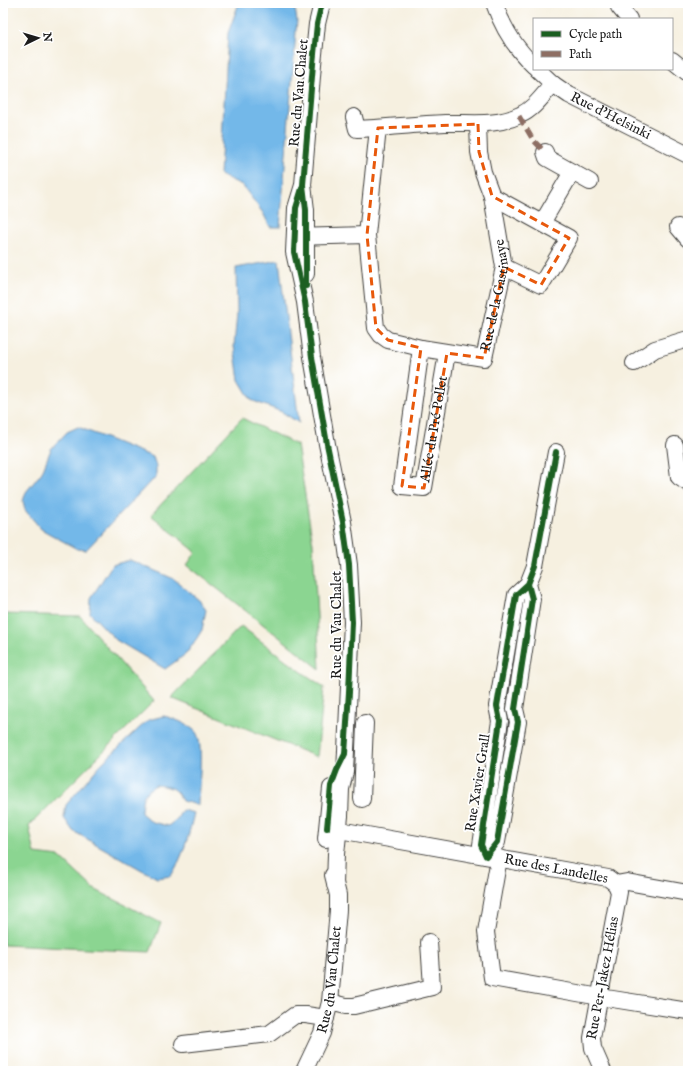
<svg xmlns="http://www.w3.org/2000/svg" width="691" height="1074" font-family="'IM FELL English',serif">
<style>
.green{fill:#8bd591;stroke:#547856}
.water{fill:#73b8e9;stroke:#486a82}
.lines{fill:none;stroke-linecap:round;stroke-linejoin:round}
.minor-casing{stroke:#3d3c39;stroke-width:18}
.minor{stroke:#fff;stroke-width:16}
.quiet{stroke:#8d6e63;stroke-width:5;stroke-dasharray:10 5;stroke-linecap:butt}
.cycleway-casing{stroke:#fff;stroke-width:8}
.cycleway{stroke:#1b5e20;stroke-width:6}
.marked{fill:none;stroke:#e8590c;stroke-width:3;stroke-dasharray:8 5;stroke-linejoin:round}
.labels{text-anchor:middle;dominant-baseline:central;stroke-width:3.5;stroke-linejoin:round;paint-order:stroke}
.street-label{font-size:14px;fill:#1c1c1c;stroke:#fff}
</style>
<rect width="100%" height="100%" fill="#fff"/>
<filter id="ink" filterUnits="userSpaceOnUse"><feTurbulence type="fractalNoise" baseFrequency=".025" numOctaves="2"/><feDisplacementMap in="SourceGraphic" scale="8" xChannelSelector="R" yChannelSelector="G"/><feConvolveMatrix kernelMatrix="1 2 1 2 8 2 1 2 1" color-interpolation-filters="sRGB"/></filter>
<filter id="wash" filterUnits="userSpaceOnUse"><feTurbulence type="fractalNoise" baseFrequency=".012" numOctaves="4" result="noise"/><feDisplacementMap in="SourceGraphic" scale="16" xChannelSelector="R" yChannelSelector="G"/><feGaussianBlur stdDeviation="0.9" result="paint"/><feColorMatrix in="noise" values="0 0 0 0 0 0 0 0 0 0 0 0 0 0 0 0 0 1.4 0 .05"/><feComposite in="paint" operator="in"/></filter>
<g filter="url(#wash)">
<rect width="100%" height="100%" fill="#f6f0e0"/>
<path class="green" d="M242 418 297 445 313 544 320 669 187 565 196 552 151 515Z
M3 614 80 616 154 701 29 826 35 854 60 857 94 889 161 923 150 952 3 945Z
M241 626 299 670 324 687 317 757 171 698Z"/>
<path class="water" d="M239 3H294L297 20 280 227H270L263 213 242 185 220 175 228 33Z
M279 260 299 423 282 412 251 400 239 380 234 346 237 313 236 268Z
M78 427 153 457 156 466V478L149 483 86 550 77 549 41 529 25 510 23 501 26 492 42 472 51 449 67 432Z
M130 560 174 579 200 601 206 610 202 630 197 638 186 654 165 669 116 640 90 613 91 598 112 565Z
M164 716C175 719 186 723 195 731 205 741 198 789 198 805L182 801C175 787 170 787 156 785 142 793 142 798 141 813L152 822 168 826 177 819 182 810 194 813C189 835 183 857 171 876L157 878 140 869 73 831 64 818 66 805 101 764 148 720Z"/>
</g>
<g filter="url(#ink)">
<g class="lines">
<defs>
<g id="minor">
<path d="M494 3C502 26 516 49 534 66"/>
<path d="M620 3 619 7 629 19"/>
<path d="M672 60 688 73"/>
<path id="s1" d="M537 69 553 84 569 95 688 155"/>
<path d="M354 117 357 129C386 128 416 124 445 123 470 122 496 127 520 115 534 109 543 95 553 84"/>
<path id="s2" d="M378 128 367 235 376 328 381 335 388 340 421 348 484 358 504 267 492 196 483 172 479 152 478 124"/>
<path d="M545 152 547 158 590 182"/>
<path d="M303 185 296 208 294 252 305 302 312 357 327 444 343 522 349 565 352 622 345 772 341 789 340 816 336 854 335 885"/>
<path d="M492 196 569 238 541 285 504 267"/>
<path d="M542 223 572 172"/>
<path d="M678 227 688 239"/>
<path d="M295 237 367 235"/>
<path d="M306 274V210L303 185 313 64 317 24 322 3"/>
<path id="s3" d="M421 348 402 486 424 488 447 353"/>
<path d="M634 363 655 349 688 339"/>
<path d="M675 445 679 477 688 483"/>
<path d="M528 584 532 599 515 709 518 722 497 842 486 856 481 845 500 721 497 706 516 595 528 584 535 566 556 452"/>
<path d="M362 799 365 723"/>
<path d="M328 828 608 878 616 884 627 882 688 893"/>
<path d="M326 839 331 788"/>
<path d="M499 858 486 932 492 978 600 997 688 1011"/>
<path d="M330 1002 346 1006H354L432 987 429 942"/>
<path d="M183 1044 269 1034 295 1015H306L326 1018"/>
<path id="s4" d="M304 1071 322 1033 330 1002 338 910V895L333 875"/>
<path id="s5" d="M603 1071 593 1048 592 1038 619 892 616 884"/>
</g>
</defs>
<use href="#minor" class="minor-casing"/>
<use href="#minor" class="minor"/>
<path class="quiet" d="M519 116 533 140 545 152"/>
<defs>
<path id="cycleway" d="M303 185 296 208 294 252 305 302 312 357 327 444 343 522 349 565 352 622 349 692 345 754 337 770 331 786 327 828
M306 286V210L303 185 313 64 317 24 322 3
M528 584 532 599 515 709 518 722 497 842 486 856 481 845 500 721 497 706 516 595 528 584 535 566 556 452"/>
</defs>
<use href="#cycleway" class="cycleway-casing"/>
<use href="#cycleway" class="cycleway"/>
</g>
</g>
<path class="marked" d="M478 124 479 152 492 196 569 238 541 285 504 267 484 358 447 353 424 488 402 486 421 348 388 340 376 328 367 235 378 128Z"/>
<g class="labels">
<g class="street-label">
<text transform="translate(299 93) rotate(-85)">Rue du Vau Chalet</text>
<text stroke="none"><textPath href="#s1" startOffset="88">Rue d'Helsinki</textPath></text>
<text stroke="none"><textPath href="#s2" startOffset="380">Rue de la Gastinaye</textPath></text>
<text stroke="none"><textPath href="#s3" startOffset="221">Allée du Pré Pollet</textPath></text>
<text transform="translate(337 625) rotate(-90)">Rue du Vau Chalet</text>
<text transform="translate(478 783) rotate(-81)">Rue Xavier Grall</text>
<text transform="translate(556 869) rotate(11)">Rue des Landelles</text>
<text stroke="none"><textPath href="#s5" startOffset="96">Rue Per-Jakez Hélias</textPath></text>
<text stroke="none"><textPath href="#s4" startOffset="96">Rue du Vau Chalet</textPath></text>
</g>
</g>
<rect width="691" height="1074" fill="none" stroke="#fff" stroke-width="16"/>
<rect x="533" y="18" width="140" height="52" fill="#ffffff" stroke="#a4a4a4"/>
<rect x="541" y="31" width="20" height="6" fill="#1b5e20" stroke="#a4a4a4"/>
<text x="569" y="38" font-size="12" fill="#1c1c1c">Cycle path</text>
<rect x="541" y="51" width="20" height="6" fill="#8d6e63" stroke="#a4a4a4"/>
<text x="569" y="58" font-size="12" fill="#1c1c1c">Path</text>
<g transform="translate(38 38) rotate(85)" stroke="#ffffff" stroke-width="3" paint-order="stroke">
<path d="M0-3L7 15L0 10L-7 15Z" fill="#1c1c1c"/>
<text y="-6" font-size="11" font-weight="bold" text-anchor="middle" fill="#1c1c1c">N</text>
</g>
</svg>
